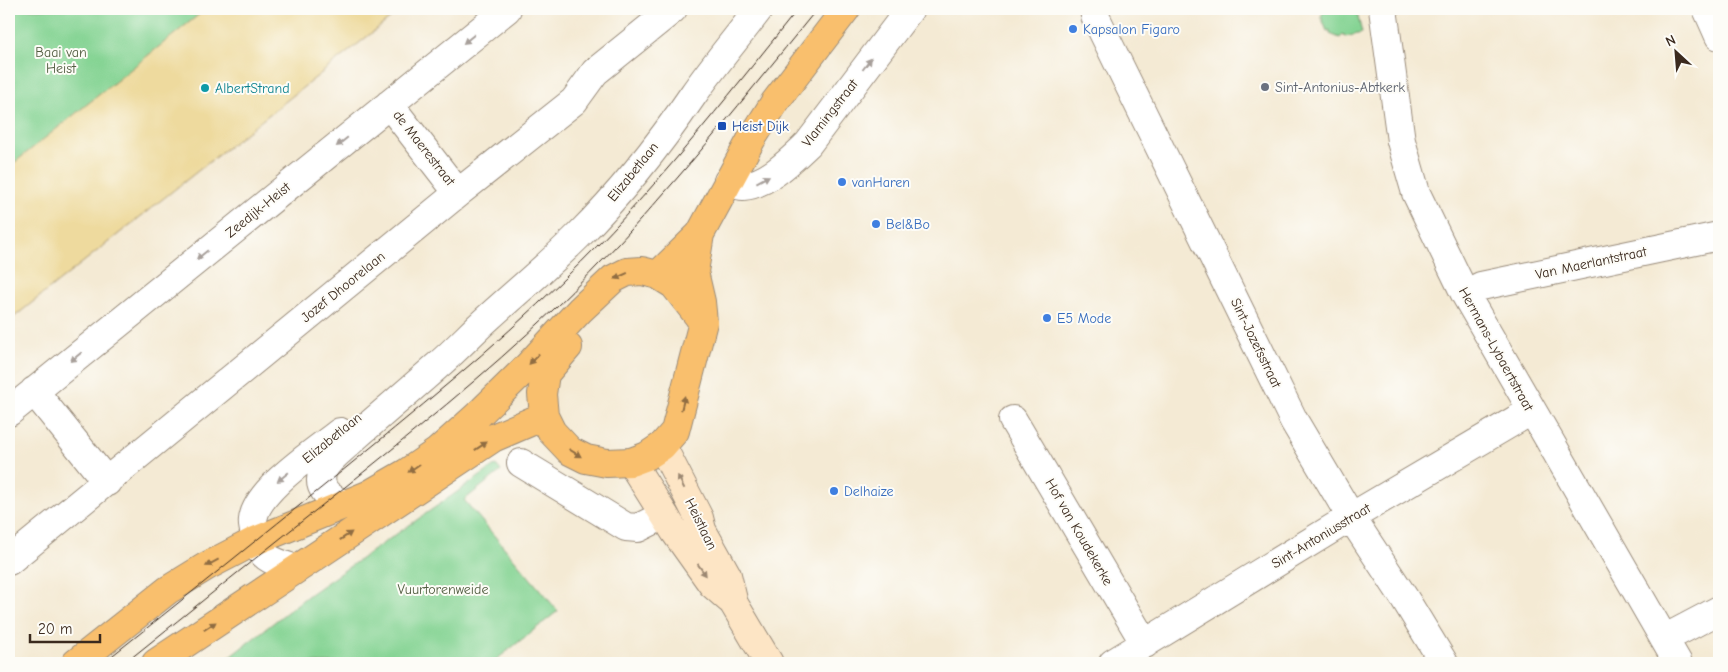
<svg xmlns="http://www.w3.org/2000/svg" width="1728" height="672" font-family="'Comic Neue',sans-serif">
<style>
.green{fill:#86d494;stroke:#607f59}
.sand{fill:#eeda9e;stroke:#94825e}
.lines{fill:none;stroke-linecap:round;stroke-linejoin:round}
.street-casing{stroke:#988a79;stroke-width:30}
.secondary-casing{stroke:#988a79;stroke-width:30}
.primary-casing{stroke:#988a79;stroke-width:30}
.street{stroke:#fff;stroke-width:28}
.secondary{stroke:#fde5c5;stroke-width:28}
.primary{stroke:#f9bf6d;stroke-width:28}
.tram{stroke:#3b2a1e;stroke-width:1}
.oneway{fill:#a79f9a}
.oneway2{fill:#906d42}
.oneway3{fill:#9c8872}
.shop-dot{fill:#3f7fe0;stroke:#fdfcf7;stroke-width:2}
.worship-dot{fill:#6b7280;stroke:#fdfcf7;stroke-width:2}
.culture-dot{fill:#0f9aa8;stroke:#fdfcf7;stroke-width:2}
.transit-dot{fill:#1a4fb4;stroke:#fdfcf7;stroke-width:2}
.labels{text-anchor:middle;dominant-baseline:central;stroke-width:4;stroke-linejoin:round;paint-order:stroke}
.shop-label{font-size:14px;fill:#366cbe;stroke:#fdfcf7;text-anchor:start}
.park-label{font-size:14px;fill:#525d41;stroke:#fdfcf7}
.worship-label{font-size:14px;fill:#5b616d;stroke:#fdfcf7;text-anchor:start}
.culture-label{font-size:14px;fill:#0d838f;stroke:#fdfcf7;text-anchor:start}
.street-label{font-size:14px;fill:#3b2a1e;stroke:#fdfcf7}
.transit-label{font-size:14px;fill:#164399;stroke:#fdfcf7;text-anchor:start}
</style>
<rect width="100%" height="100%" fill="#fdfcf7"/>
<filter id="ink" filterUnits="userSpaceOnUse"><feTurbulence type="fractalNoise" baseFrequency=".02" numOctaves="2"/><feDisplacementMap in="SourceGraphic" scale="10" xChannelSelector="R" yChannelSelector="G"/><feConvolveMatrix kernelMatrix="1 2 1 2 8 2 1 2 1" color-interpolation-filters="sRGB"/></filter>
<filter id="wash" filterUnits="userSpaceOnUse"><feTurbulence type="fractalNoise" baseFrequency=".0096" numOctaves="4" result="noise"/><feDisplacementMap in="SourceGraphic" scale="20" xChannelSelector="R" yChannelSelector="G"/><feGaussianBlur stdDeviation="1.12" result="paint"/><feColorMatrix in="noise" values="0 0 0 0 0 0 0 0 0 0 0 0 0 0 0 0 0 1.4 0 .05"/><feComposite in="paint" operator="in"/></filter>
<g filter="url(#wash)">
<rect width="100%" height="100%" fill="#f4ead4"/>
<path class="green" d="M9 9H206L9 167Z
M1326 9H1356L1362 33 1345 37 1343 35 1340 38 1330 34V30L1327 31 1321 16Z
M496 465 501 471 464 500 558 611 492 663H222L310 594Z"/>
<path class="sand" d="M206 9H402L9 321V167Z"/>
</g>
<g filter="url(#ink)">
<g class="lines">
<defs>
<path id="street" d="M1094 9 1095 16 1294 421 1351 517 1405 599 1444 663
M1383 9 1401 141 1416 193 1465 294 1678 663
M1707 9 1719 36
M389 104 458 193
M728 181C733 183 738 186 743 186 768 184 791 160 808 144L910 9
M1465 294 1481 286 1719 236
M34 391 107 482
M9 412 507 9
M1013 420 1145 644
M521 463 626 527 638 528 664 515
M344 504C330 498 316 489 323 470 329 458 343 449 352 440 380 415 409 391 437 366 455 351 471 333 489 317 519 290 550 264 578 236 621 193 659 145 693 95 713 66 737 38 759 9
M9 561 458 193 574 101 595 72 673 9
M296 569C274 562 257 558 254 532 254 528 252 524 253 520 256 490 316 451 340 432
M1664 639 1719 610
M1113 663 1351 517 1531 411"/>
<path id="secondary" d="M662 446 699 518 702 530 727 575 734 604 769 663
M631 462 675 532 712 584 729 599"/>
<path id="primary" d="M658 275 700 234 751 140 775 102 846 9
M568 347 545 374 542 394 544 416 552 432 570 451 586 459 607 463 631 462 647 456 662 446 675 431 703 322 701 302 694 272 700 234
M76 663 168 590 207 566 255 541 368 495 406 473 438 451 477 416 527 367 580 310 613 279 627 272 642 271 658 275 674 285 703 322
M156 663 493 438 544 416"/>
</defs>
<use href="#street" class="street-casing"/>
<use href="#secondary" class="secondary-casing"/>
<use href="#primary" class="primary-casing"/>
<use href="#street" class="street"/>
<use href="#secondary" class="secondary"/>
<use href="#primary" class="primary"/>
<path class="tram" d="M103 663C181 601 258 539 336 476 414 412 493 349 565 278 651 195 724 101 798 9
M125 663C195 607 264 551 335 495 410 435 485 375 554 309 651 216 733 112 817 9"/>
</g>
<defs><path id="oneway-solid" d="M-6-.8H1V-3.2L6.5 0L1 3.2V.8H-6Z" transform="scale(1.25)"/></defs>
<g class="oneway">
<use href="#oneway-solid" transform="translate(469 39) rotate(141)"/>
<use href="#oneway-solid" transform="translate(867 64) rotate(-53)"/>
<use href="#oneway-solid" transform="translate(342 142) rotate(141)"/>
<use href="#oneway-solid" transform="translate(763 179) rotate(-28)"/>
<use href="#oneway-solid" transform="translate(202 255) rotate(141)"/>
<use href="#oneway-solid" transform="translate(76 357) rotate(141)"/>
<use href="#oneway-solid" transform="translate(283 477) rotate(141)"/>
</g>
<g class="oneway2">
<use href="#oneway-solid" transform="translate(621 276) rotate(156)"/>
<use href="#oneway-solid" transform="translate(534 359) rotate(133)"/>
<use href="#oneway-solid" transform="translate(683 403) rotate(-76)"/>
<use href="#oneway-solid" transform="translate(481 446) rotate(-34)"/>
<use href="#oneway-solid" transform="translate(575 453) rotate(32)"/>
<use href="#oneway-solid" transform="translate(414 468) rotate(145)"/>
<use href="#oneway-solid" transform="translate(346 536) rotate(-34)"/>
<use href="#oneway-solid" transform="translate(212 563) rotate(152)"/>
<use href="#oneway-solid" transform="translate(210 626) rotate(-34)"/>
</g>
<g class="oneway3">
<use href="#oneway-solid" transform="translate(681 482) rotate(-117)"/>
<use href="#oneway-solid" transform="translate(702 570) rotate(54)"/>
</g>
</g>
<g class="shop-dot">
<circle cx="1073" cy="29" r="5"/>
<circle cx="842" cy="182" r="5"/>
<circle cx="876" cy="224" r="5"/>
<circle cx="1047" cy="318" r="5"/>
<circle cx="834" cy="491" r="5"/>
</g>
<circle class="worship-dot" cx="1265" cy="87" r="5"/>
<circle class="culture-dot" cx="205" cy="88" r="5"/>
<rect class="transit-dot" x="717" y="121" width="10" height="10" rx="2.5"/>
<g class="labels">
<g class="shop-label">
<text x="1083" y="29">Kapsalon Figaro</text>
<text x="852" y="182">vanHaren</text>
<text x="886" y="224">Bel&amp;Bo</text>
<text x="1057" y="318">E5 Mode</text>
<text x="844" y="491">Delhaize</text>
</g>
<g class="park-label">
<text x="61" y="52">Baai van<tspan x="61" dy="16">Heist</tspan></text>
<text x="443" y="589">Vuurtorenweide</text>
</g>
<g class="worship-label">
<text x="1275" y="87">Sint-Antonius-Abtkerk</text>
</g>
<g class="culture-label">
<text x="215" y="88">AlbertStrand</text>
</g>
<g class="street-label">
<text transform="translate(830 113) rotate(-52)">Vlamingstraat</text>
<text transform="translate(424 148) rotate(52)">de Maerestraat</text>
<text transform="translate(633 172) rotate(-51)">Elizabetlaan</text>
<text transform="translate(258 210) rotate(-39)">Zeedijk-Heist</text>
<text transform="translate(1591 263) rotate(-12)">Van Maerlantstraat</text>
<text transform="translate(343 287) rotate(-39)">Jozef Dhoorelaan</text>
<text transform="translate(1256 343) rotate(64)">Sint-Jozefsstraat</text>
<text transform="translate(1496 349) rotate(61)">Hermans-Lybaertstraat</text>
<text transform="translate(332 438) rotate(-39)">Elizabetlaan</text>
<text transform="translate(701 524) rotate(64)">Heistlaan</text>
<text transform="translate(1079 532) rotate(60)">Hof van Koudekerke</text>
<text transform="translate(1321 536) rotate(-31)">Sint-Antoniusstraat</text>
</g>
<g class="transit-label">
<text x="732" y="126">Heist Dijk</text>
</g>
</g>
<rect width="1728" height="672" fill="none" stroke="#fdfcf7" stroke-width="30"/>
<g transform="translate(1676 52) rotate(334)" stroke="#fdfcf7" stroke-width="4" paint-order="stroke">
<path d="M0-4L9 19L0 12L-9 19Z" fill="#3b2a1e"/>
<text y="-8" font-size="14" font-weight="bold" text-anchor="middle" fill="#3b2a1e">N</text>
</g>
<path d="M30 634v8h70v-8" fill="none" stroke="#3b2a1e" stroke-width="2.5"/>
<text x="38" y="634" font-size="15" fill="#3b2a1e" stroke="#fdfcf7" stroke-width="4" paint-order="stroke">20 m</text>
</svg>
